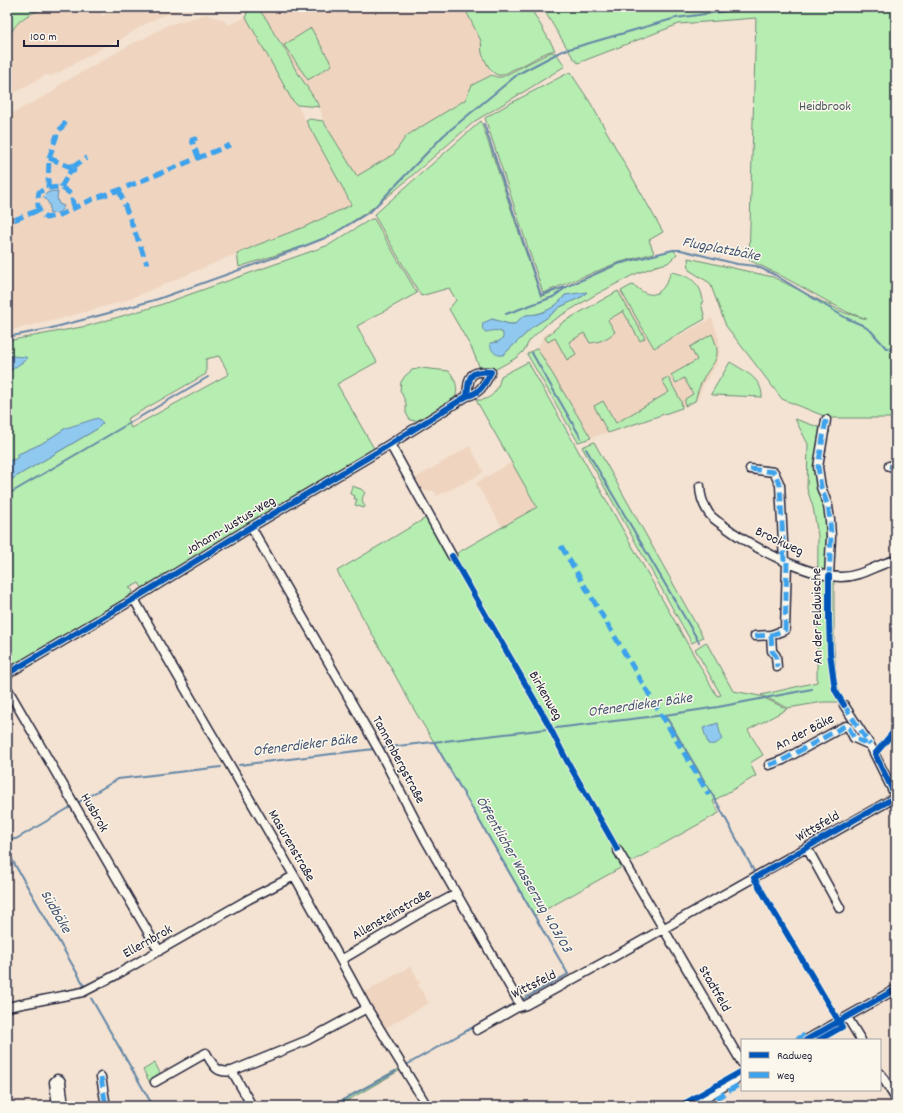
<svg xmlns="http://www.w3.org/2000/svg" width="903" height="1113" font-family="Dekko,sans-serif">
<style>
.built{fill:#efd5c0}
.green{fill:#b6edb0;stroke:#6c8876;fill-rule:evenodd}
.water{fill:#90c9ef;stroke:#6486a7}
.lines{fill:none;stroke-linecap:round;stroke-linejoin:round}
.stream{stroke:#6486a7;stroke-width:2}
.minor-casing{stroke:#22223b;stroke-width:11}
.minor{stroke:#fbf7ec;stroke-width:8}
.quiet{stroke:#3ea2ec;stroke-width:5;stroke-dasharray:10 5;stroke-linecap:butt}
.cycleway-casing{stroke:#fbf7ec;stroke-width:8}
.cycleway{stroke:#0057b8;stroke-width:6}
.labels{text-anchor:middle;dominant-baseline:central;stroke-width:3;stroke-linejoin:round;paint-order:stroke}
.park-label{font-size:14px;fill:#475558;stroke:#fbf7ec}
.street-label{font-size:14px;fill:#22223b;stroke:#fbf7ec}
.water-label{font-size:15px;font-style:italic;fill:#435471;stroke:#fbf7ec}
</style>
<rect width="100%" height="100%" fill="#f4e3d2"/>
<filter id="ink" filterUnits="userSpaceOnUse"><feTurbulence type="fractalNoise" baseFrequency=".025" numOctaves="2"/><feDisplacementMap in="SourceGraphic" scale="8" xChannelSelector="R" yChannelSelector="G"/><feConvolveMatrix kernelMatrix="1 2 1 2 8 2 1 2 1" color-interpolation-filters="sRGB"/></filter>
<g filter="url(#ink)">
<path class="built" d="M49 7H98L103 16 113 7H187L176 12 159 17 140 27 120 40 106 46 58 73 51 76 46 75 7 97V40L10 33 19 22 27 15Z
M255 7H464L481 41 482 54 492 75 472 85 465 100 406 136 394 154 357 177 323 121 320 107 294 67 285 49 259 10Z
M206 14 223 20 229 25 246 17 292 100 297 105 346 194 351 205 304 227 257 245 125 301 56 320 7 331V116L45 96 54 91 59 85 133 43 141 40 168 25Z
M620 290 654 349 712 318 719 339 720 351 717 364 705 382 697 401 686 405 591 438 537 348 544 336 563 321Z
M470 446 484 472 466 482 437 496 434 491 415 490 410 481Z
M512 462 537 507 502 527 476 483Z
M411 966 420 983 418 985 429 1003 380 1031 360 995Z"/>
<path class="green" d="M7 7H49C27 14 17 19 7 40Z
M253 7 259 10 267 20 275 35 285 49 294 67 320 107 297 105 292 100 246 17 247 11Z
M464 7H530L555 50C545 52 538 57 529 62 524 65 518 67 512 70 508 72 503 76 498 75 491 74 484 59 482 53 481 49 482 45 481 41Z
M542 7H896V418H829L782 399 726 326 710 283 689 270 688 258 773 277 845 313 867 319 847 312 778 274 749 260 756 18 679 24 578 63 572 56Z
M311 28 332 65 308 80 284 45Z
M551 52 556 53 565 66 530 88 475 121 392 193 367 212 331 235 304 246 239 267 237 254 257 245 304 227 351 205 346 194 306 121 310 119 323 121 357 176 394 154 406 136 465 100 472 85 492 75 496 77H502Z
M570 72 590 102 663 232 649 240 654 253 617 263 543 293 485 118 507 105Z
M481 121 541 297 618 264 673 250 677 254 668 263 656 266 633 275 595 295 547 324 530 340 523 352 516 358 491 372 481 371 472 349 449 309 456 300 449 288 421 296 374 215ZM565 295 583 296 560 307 548 317 534 326 503 355 494 342H498L504 338 503 333 499 331 494 330 492 319 509 324H515C518 321 522 316 527 315 530 314 533 315 537 314 549 311 558 305 565 295Z
M371 219H374L417 293 357 326 377 362 337 384 376 452 145 592 139 583 129 588 131 589 133 591 128 597 7 672V482L97 429 66 428 41 444 17 455 18 457 14 461 12 459 7 465V341L87 326 157 306 329 245ZM219 356 229 374 131 428 127 419 206 374V359Z
M671 272C689 275 702 283 703 302L701 303 705 319 654 348 621 291 632 285C638 287 640 291 645 293 660 299 667 283 671 272Z
M618 291 645 338 640 341 623 311 608 320 615 332C607 339 600 342 590 343L584 333 569 342 576 354 567 360 555 338 548 342 545 338 563 322Z
M712 334C722 357 716 359 704 377 700 385 697 393 695 401L685 406V399L693 394 684 378 676 383 671 375 697 360 690 347Z
M537 348 591 438 578 442 527 354Z
M528 362 717 696 721 695 695 649 706 642 733 691 760 696 787 709 748 730 763 755 750 763 756 776 713 801 719 813 534 916 434 742 416 713 337 571 429 516 452 556 537 507 476 400C492 401 498 390 501 376Z
M730 362C743 370 763 379 762 397L713 395 711 394Z
M421 368 449 371C456 379 460 392 453 401 448 406 424 417 416 421L410 420 406 413V403L400 390 401 382 405 376 412 370Z
M668 377 681 401 682 408 608 433 594 406 603 401 616 423 669 392 662 380Z
M795 419 830 431 822 449 820 464 834 532V648L837 684 844 702H823L788 708 761 695 817 682 818 536 813 507 807 489 808 444Z
M594 442 703 637 692 643 582 447Z
M352 486 361 489 365 493C362 497 361 502 365 506L364 508 355 505 357 499H354L355 496 350 494Z
M155 1063 161 1075 150 1083 143 1070Z
M403 1066 404 1068 338 1106H331Z"/>
<path class="water" d="M52 191 58 192 57 198 59 204 64 206C60 214 57 214 49 213 51 206 49 202 43 197L47 193Z
M587 292 583 296 560 307 548 317 534 326 503 355C495 356 491 351 490 343L498 342 503 338V333C497 329 492 331 486 332 482 330 482 327 483 323L492 319 509 324H515C518 321 522 316 527 315 530 314 533 315 537 314 549 311 558 305 565 295Z
M7 350 11 356 26 357 27 359 7 373Z
M98 418 103 423 97 429 7 482V465L12 459 14 460 18 457 16 455 41 444 66 428Z
M718 723 720 733 723 738C718 743 715 745 708 744L703 728Z"/>
<g class="lines">
<path class="stream" d="M484 124 541 295 565 287
M506 314 553 297 568 286 618 264 673 250H681L737 264 756 266 775 275 846 318 862 325 871 331 886 348 896 349
M7 337 48 329 105 314 158 299 287 253 330 236 371 211 444 135 518 74 562 51 676 18 756 7
M532 353 581 438
M586 449 699 642
M7 495 208 377
M665 715 715 799 755 873
M445 741 665 715 718 707 812 689
M434 742 568 974 523 999
M380 748 442 741
M876 750 896 726
M239 765 374 749
M79 802 118 779 221 767
M7 838 11 839H16L69 808
M7 851 84 985
M759 881 839 1018
M91 998 153 1106
M408 1064 512 1005
M332 1106 396 1071"/>
<defs>
<path id="minor" d="M826 420 818 467 821 487 828 506 830 520 831 537 829 576
M390 444 452 556
M889 466 895 467 896 471
M750 469 774 472 780 485 784 561
M700 486C700 495 703 504 708 512 711 518 719 522 724 526 752 547 806 576 841 577 861 577 877 564 896 560
M251 527 380 752 425 839 521 1006
M134 599 161 647 299 884 367 1008 427 1106
M771 635 772 651 776 656 777 667
M755 636 771 635 785 630 787 562
M7 674 134 599 251 527 379 451 467 396C481 393 485 383 491 372 469 370 469 376 467 396
M7 688 159 951
M844 705 870 745 896 797
M769 765 783 760 843 727 846 726 849 728 854 738 870 745
M807 848 840 908
M617 849 701 993 742 1063
M341 960 417 915 456 894
M7 1007 83 992 116 975 249 899 294 876
M847 1017 861 1040
M477 1030 516 1008 526 1005 608 960 896 797
M806 1040 896 989
M232 1071 252 1106
M880 1073 896 1099
M101 1077 106 1106
M155 1082 206 1053C213 1065 216 1074 232 1071L308 1040 367 1008
M57 1106 54 1082 57 1079 60 1080 61 1082 64 1106
M690 1106 742 1076"/>
</defs>
<use href="#minor" class="minor-casing"/>
<use href="#minor" class="minor"/>
<path class="quiet" d="M197 138 192 140 198 157
M49 158 68 166H72L71 167V170
M72 166 77 164 87 158
M61 187 71 170 77 171 78 168 76 165
M48 188 49 158 58 132 66 122
M119 190 147 264
M74 208 71 194 61 187 48 188 39 192C37 204 36 210 46 218L60 215 93 199 119 190 230 145
M14 220 39 210
M826 420 818 467 821 487 828 506 830 520 831 537 829 576
M889 466 895 467 896 471
M750 469 774 472 780 485 784 561
M561 546 709 795
M771 635 772 651 776 656 777 667
M755 636 771 635 785 630 787 562
M844 705 870 745
M769 765 783 760 843 727 846 726 849 728 854 738 870 745
M796 1040 808 1033
M101 1077 106 1106
M703 1106 742 1083"/>
<defs>
<path id="cycleway" d="M452 556 546 720 566 759 617 849
M829 576V620L830 653 835 690 844 705
M7 674 134 599 251 527 379 451 467 396C481 393 485 383 491 372 469 370 469 376 467 396
M806 1040 896 989
M819 1040 842 1027 754 878 856 819 896 797 875 754 896 729
M680 1106 742 1071"/>
</defs>
<use href="#cycleway" class="cycleway-casing"/>
<use href="#cycleway" class="cycleway"/>
</g>
</g>
<g class="labels">
<g class="park-label">
<text x="825" y="107">Heidbrook</text>
</g>
<g class="street-label">
<text transform="translate(231 526) rotate(-31)">Johann-Justus-Weg</text>
<text transform="translate(779 542) rotate(25)">Brookweg</text>
<text transform="translate(818 616) rotate(-91)">An der Feldwische</text>
<text transform="translate(545 696) rotate(60)">Birkenweg</text>
<text transform="translate(805 733) rotate(-27)">An der Bäke</text>
<text transform="translate(398 760) rotate(62)">Tannenbergstraße</text>
<text transform="translate(94 813) rotate(60)">Husbrok</text>
<text transform="translate(818 827) rotate(-30)">Wittsfeld</text>
<text transform="translate(291 846) rotate(60)">Masurenstraße</text>
<text transform="translate(392 915) rotate(-30)">Allensteinstraße</text>
<text transform="translate(148 942) rotate(-29)">Ellernbrok</text>
<text transform="translate(534 985) rotate(-26)">Wittsfeld</text>
<text transform="translate(714 989) rotate(60)">Stadtfeld</text>
</g>
<g class="water-label">
<text transform="translate(721 250) rotate(11)">Flugplatzbäke</text>
<text transform="translate(640 706) rotate(-8)">Ofenerdieker Bäke</text>
<text transform="translate(305 746) rotate(-7)">Ofenerdieker Bäke</text>
<text transform="translate(523 875) rotate(60)">Öffentlicher Wasserzug 4.03/03</text>
<text transform="translate(55 912) rotate(60)">Südbäke</text>
</g>
</g>
<rect width="903" height="1113" fill="none" stroke="#fbf7ec" stroke-width="24"/>
<rect x="12" y="12" width="879" height="1089" fill="none" stroke="#22223b" stroke-width="1.5" filter="url(#ink)"/>
<rect x="741" y="1039" width="140" height="52" fill="#fbf7ec" stroke="#a4a2a5"/>
<rect x="749" y="1052" width="20" height="6" fill="#0057b8" stroke="#a4a2a5"/>
<text x="777" y="1059" font-size="12" fill="#22223b">Radweg</text>
<rect x="749" y="1072" width="20" height="6" fill="#3ea2ec" stroke="#a4a2a5"/>
<text x="777" y="1079" font-size="12" fill="#22223b">Weg</text>
<path d="M24 40v6h94v-6" fill="none" stroke="#22223b" stroke-width="2"/>
<text x="30" y="40" font-size="12" fill="#22223b" stroke="#fbf7ec" stroke-width="3" paint-order="stroke">100 m</text>
</svg>
